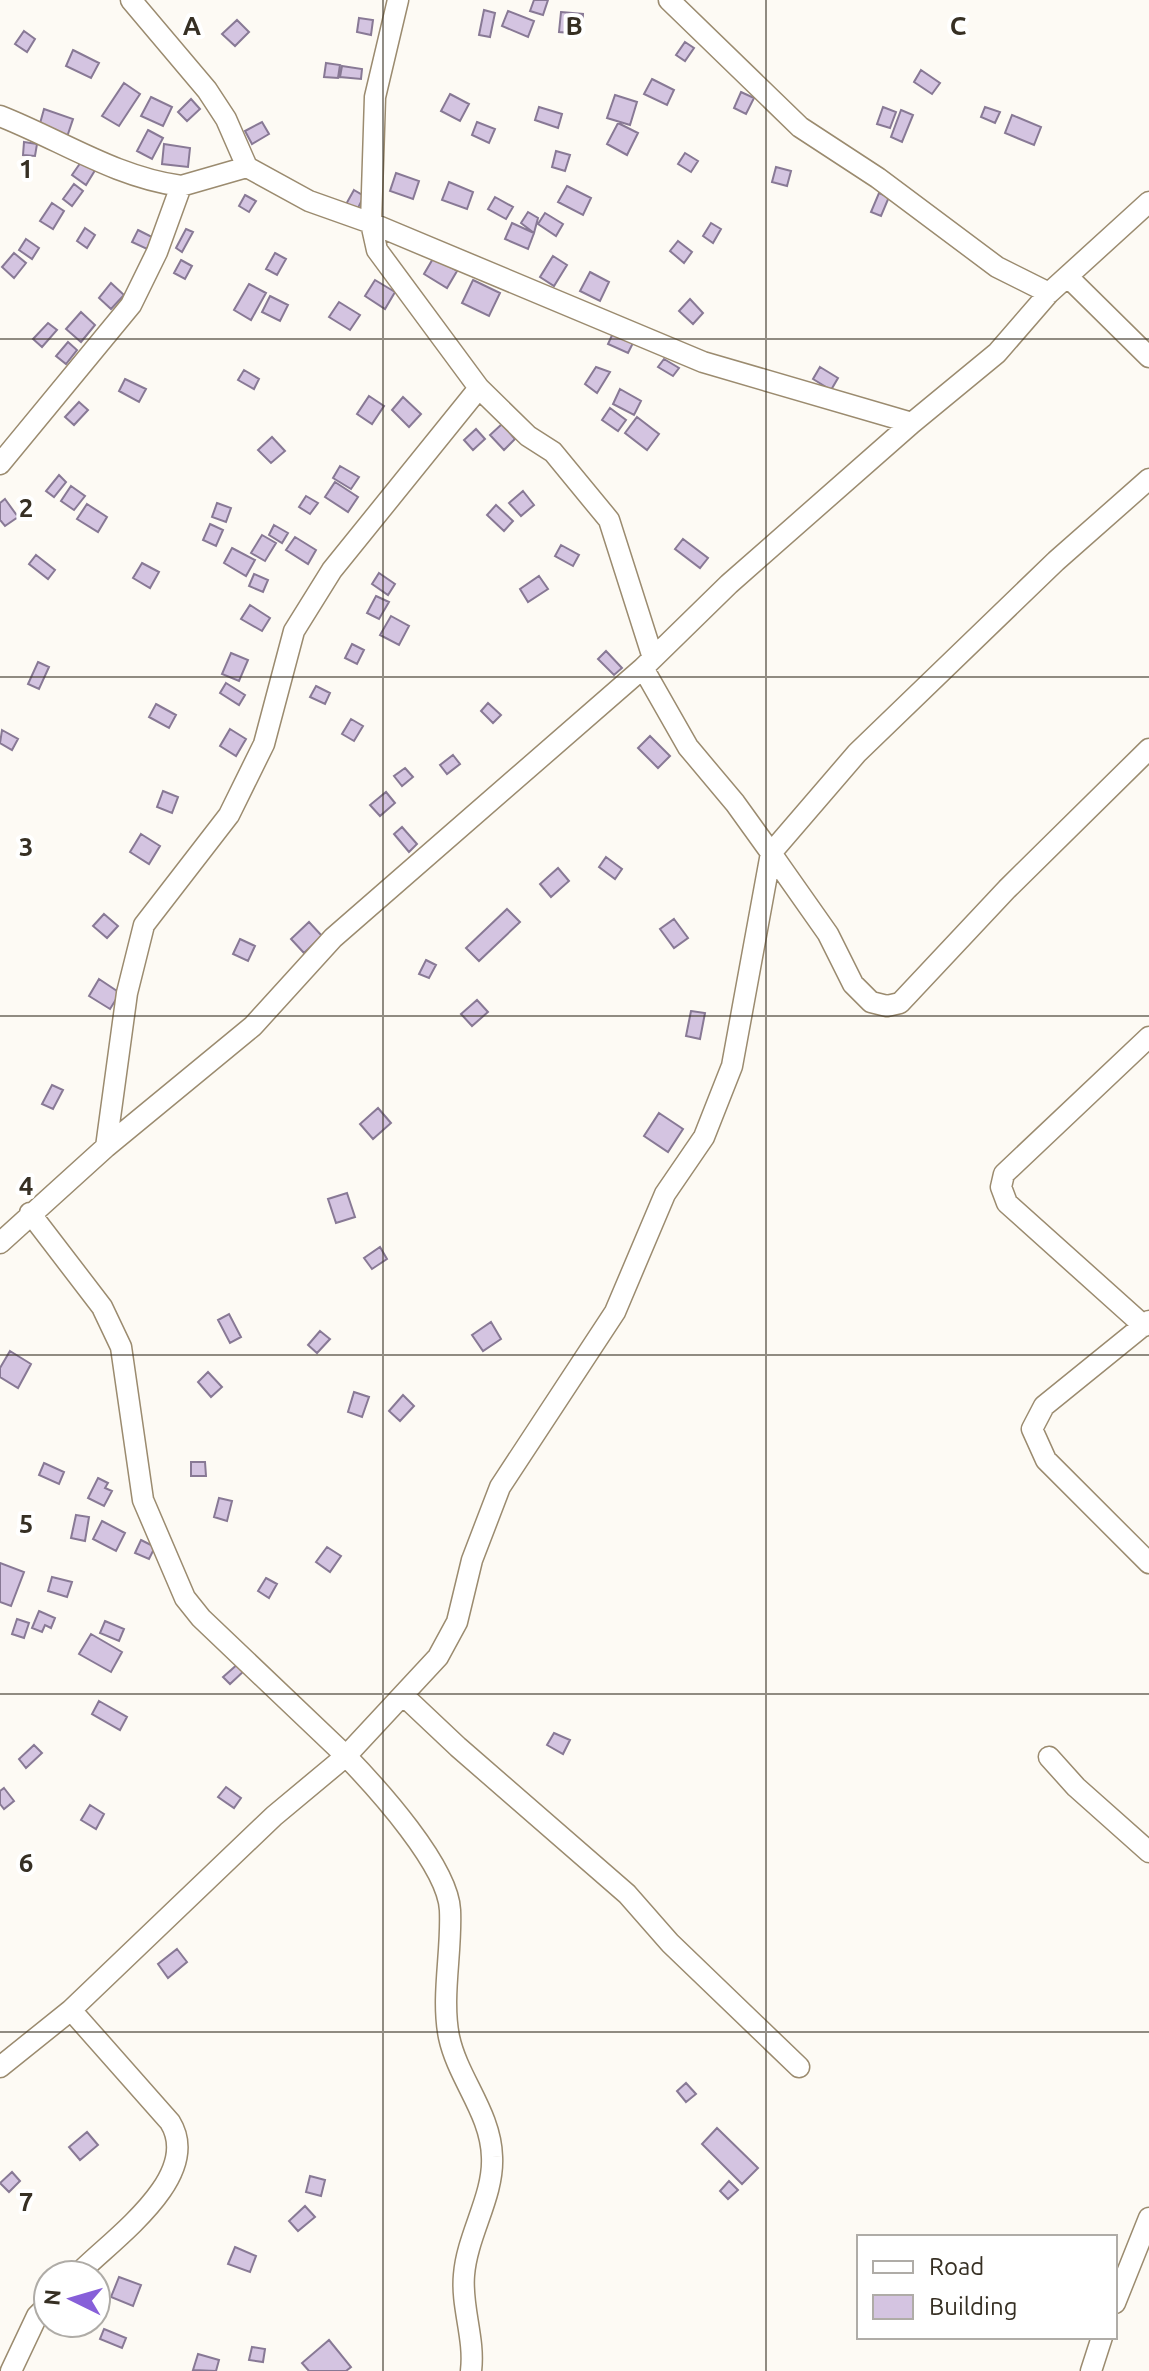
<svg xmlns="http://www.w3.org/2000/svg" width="1149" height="2371" font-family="Ubuntu,sans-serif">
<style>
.building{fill:#d4c4e1;stroke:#887995;stroke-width:2}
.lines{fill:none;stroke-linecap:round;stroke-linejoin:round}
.street-casing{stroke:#9b8b6f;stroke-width:23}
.street{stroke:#fff;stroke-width:20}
.grid{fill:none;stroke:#362f23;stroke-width:2;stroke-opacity:0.55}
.grid-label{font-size:26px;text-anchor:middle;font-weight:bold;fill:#362f23;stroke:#fff;stroke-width:8;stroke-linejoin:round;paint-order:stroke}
</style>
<rect width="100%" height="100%" fill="#fdfaf4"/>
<path class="building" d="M534 0H548L543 15 530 11Z
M484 10 495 13 490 37 479 35Z
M508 11 534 21 528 37 502 26Z
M561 12 583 14 582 34 559 32Z
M359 18 373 20 371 35 357 32Z
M237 20 249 32 235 46 222 34Z
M24 31 35 39 27 52 15 44Z
M685 42 694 48 685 61 676 55Z
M73 50 99 63 91 78 66 66Z
M326 63 340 65 338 78 324 77Z
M342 66 362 69 361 79 340 77Z
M921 70 940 83 932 94 914 82Z
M652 79 674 90 667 105 644 94Z
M124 83 140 94 119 126 102 116Z
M741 92 754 98 746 114 734 108Z
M450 94 469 104 460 121 441 111Z
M615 95 637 102 630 125 607 118Z
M151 97 172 107 163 126 141 116Z
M191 99 200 109 187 121 178 112Z
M539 107 562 114 558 128 535 120Z
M883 107 896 112 890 128 877 124Z
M985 107 1000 112 995 123 981 117Z
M44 109 73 119 67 137 39 127Z
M901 110 913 115 902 142 891 137Z
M1012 115 1041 127 1034 145 1005 133Z
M262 122 269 134 252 144 245 131Z
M477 122 495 129 489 143 472 135Z
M618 123 638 133 627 155 607 144Z
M148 130 163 138 152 159 137 151Z
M24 142 37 144 35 156 23 155Z
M164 144 190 148 188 167 162 164Z
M556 151 570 155 565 171 552 167Z
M685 153 698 161 691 172 678 164Z
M83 159 97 167 86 185 72 175Z
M776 167 791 171 787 186 772 182Z
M396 173 419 181 413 199 390 191Z
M449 182 473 192 467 209 442 200Z
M74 184 83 191 72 206 63 199Z
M567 186 591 198 583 215 558 202Z
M354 190 364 196 356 212 345 206Z
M879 193 889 197 881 216 871 212Z
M245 195 256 201 249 212 239 206Z
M495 197 513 207 506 219 488 209Z
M52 203 64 211 53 229 40 221Z
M528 212 538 218 534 233 521 223Z
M545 213 563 224 556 236 538 224Z
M512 223 534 233 528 249 505 239Z
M711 223 721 229 713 243 703 236Z
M85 228 95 235 87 248 77 241Z
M186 229 193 232 182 252 176 248Z
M138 230 152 237 147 249 132 242Z
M26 239 39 248 32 259 19 250Z
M678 241 692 252 684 263 670 251Z
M14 253 26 263 14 278 2 267Z
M275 253 286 259 277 275 266 269Z
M553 256 567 265 554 286 540 277Z
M434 257 457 271 447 288 424 274Z
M181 260 192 266 185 279 174 273Z
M590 272 609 282 600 301 580 291Z
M375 280 395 292 385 309 365 296Z
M473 280 500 293 489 316 462 303Z
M111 283 124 295 111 309 99 298Z
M249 284 266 293 251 320 234 310Z
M270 296 288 305 280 321 262 312Z
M690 299 703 313 693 324 679 311Z
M339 302 360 315 350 330 329 317Z
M81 312 95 325 81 342 66 329Z
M48 323 57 330 42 347 33 339Z
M613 333 633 343 628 353 608 344Z
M68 342 77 350 66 364 56 356Z
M664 359 679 368 673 376 658 367Z
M596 367 610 372 597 393 585 384Z
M820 367 838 378 831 390 813 379Z
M244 370 259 379 254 389 238 380Z
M125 379 146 389 139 402 119 391Z
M620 389 641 401 634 415 613 404Z
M369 396 384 406 372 424 357 414Z
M403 397 421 414 409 427 392 410Z
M79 402 88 410 74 425 65 417Z
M610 408 626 420 618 431 602 420Z
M637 417 659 434 647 450 625 433Z
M502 424 515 439 504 450 490 435Z
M476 429 485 439 473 450 464 440Z
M272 437 285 451 271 463 258 450Z
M340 466 359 477 351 489 333 478Z
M59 475 66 482 54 497 46 491Z
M335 482 358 497 348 512 325 497Z
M71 486 85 496 74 510 61 501Z
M523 491 534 505 521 516 509 503Z
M306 496 318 503 310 514 299 507Z
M5 499 18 517 5 526 0 520V503Z
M217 503 231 508 226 522 212 517Z
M87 504 107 517 98 532 77 519Z
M496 505 513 521 504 531 487 515Z
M210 524 223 530 216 546 203 540Z
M274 525 288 533 282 543 269 535Z
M262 535 276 543 265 561 251 553Z
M295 537 316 550 308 564 286 550Z
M683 539 708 558 700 568 675 549Z
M561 545 579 555 573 566 555 556Z
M232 548 255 560 246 576 224 563Z
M36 555 55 570 48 579 29 564Z
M142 563 159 572 150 588 133 578Z
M379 573 395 584 388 595 372 584Z
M254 574 268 580 263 592 249 586Z
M539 576 548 589 528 602 520 589Z
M376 596 389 602 379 619 367 613Z
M250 605 270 618 262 631 241 619Z
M391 616 409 626 399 645 380 635Z
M352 644 364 650 357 664 345 658Z
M606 651 622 668 614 675 598 659Z
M231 653 248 660 239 681 222 674Z
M38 662 49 667 39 689 28 684Z
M226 683 245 695 239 705 220 693Z
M316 686 330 693 325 704 310 697Z
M488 703 501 715 493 723 481 711Z
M156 704 176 715 169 728 149 717Z
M351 719 363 726 354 741 342 734Z
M230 729 246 739 236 756 220 746Z
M2 730 18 739 12 750 0 743Z
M650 736 670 756 658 768 638 748Z
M453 755 460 764 447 774 440 765Z
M405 768 413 777 402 786 394 776Z
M163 791 178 797 172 813 157 807Z
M386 792 395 803 380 816 370 805Z
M402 827 417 844 409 852 394 834Z
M141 834 160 846 149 864 130 852Z
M606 857 622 869 615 879 599 867Z
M558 868 569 881 551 897 540 884Z
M507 909 520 922 479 961 466 948Z
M104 914 118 926 107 938 93 926Z
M674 919 688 938 674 948 660 929Z
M309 922 322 936 304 953 291 939Z
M240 939 255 946 248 961 233 954Z
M426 960 436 965 429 978 419 974Z
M99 979 120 993 110 1009 89 996Z
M477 1000 488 1012 472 1026 461 1014Z
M691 1011 705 1013 700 1039 686 1036Z
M52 1085 63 1090 53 1109 42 1104Z
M378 1108 391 1123 373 1139 360 1124Z
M659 1113 683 1129 668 1152 644 1136Z
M347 1193 355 1217 336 1223 328 1199Z
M380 1247 387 1259 372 1269 364 1258Z
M229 1314 241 1337 230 1343 218 1320Z
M491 1322 501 1339 483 1351 472 1335Z
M320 1331 330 1339 317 1353 308 1345Z
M10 1351 31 1364 18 1388 0 1377V1368Z
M208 1372 222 1387 211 1397 198 1382Z
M354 1392 369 1397 362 1417 348 1412Z
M403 1395 414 1406 400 1421 389 1411Z
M191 1462H205L206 1476H191Z
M44 1463 64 1472 59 1484 39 1475Z
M98 1478 108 1483 105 1488 112 1491 104 1506 88 1498Z
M219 1498 232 1501 227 1521 214 1517Z
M76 1515 89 1517 85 1541 71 1538Z
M102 1521 125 1533 116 1551 93 1539Z
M141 1540 155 1547 149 1559 135 1553Z
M327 1547 341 1556 330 1572 316 1562Z
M0 1563 24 1572 11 1606 0 1602Z
M52 1577 72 1582 67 1597 48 1591Z
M266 1578 277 1584 269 1598 258 1591Z
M39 1611 55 1618 51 1628 45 1625 42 1632 32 1628Z
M17 1619 29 1623 24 1638 12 1634Z
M105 1621 124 1629 119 1641 100 1633Z
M91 1634 122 1652 111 1672 79 1654Z
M239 1663 245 1670 230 1684 223 1677Z
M99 1701 127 1717 120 1730 92 1714Z
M554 1733 570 1740 563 1754 547 1745Z
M34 1745 42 1753 26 1768 19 1759Z
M226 1787 241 1798 234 1808 218 1797Z
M4 1788 14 1801 4 1809 0 1804V1791Z
M90 1805 104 1814 96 1829 81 1820Z
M177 1949 187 1962 168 1978 158 1964Z
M686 2083 696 2094 686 2102 677 2091Z
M717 2128 758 2168 742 2184 702 2144Z
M87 2132 98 2145 80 2160 69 2147Z
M12 2172 20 2181 9 2192 0 2183Z
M310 2176 325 2180 321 2196 306 2192Z
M729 2181 738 2190 728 2199 720 2191Z
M305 2206 315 2217 298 2231 289 2221Z
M235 2247 256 2256 250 2272 228 2264Z
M119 2277 141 2285 133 2306 111 2297Z
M104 2329 126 2338 122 2348 100 2339Z
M329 2340 351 2367 346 2371H309L302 2363Z
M252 2347 265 2349 263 2362 249 2360Z
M198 2354 219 2360 216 2371 193 2370Z"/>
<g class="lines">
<defs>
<path id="street" d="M131 0 207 90 226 119 247 167 309 201 371 223 703 362 912 423
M398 0 375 97 371 223 377 250 479 388 528 436 553 452 609 520 653 658
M669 0 800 127 878 178 997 267 1049 293
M0 116C61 140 115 177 181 186
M1069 278 1149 357
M0 464 131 305 157 252 181 186 247 167
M1149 479 1056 561 857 753 771 853 828 934 853 984 871 1002 887 1006 900 1003 1007 889 1149 749
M106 1147 127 993 144 925 229 815 264 744 294 631 332 570 479 388
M30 1213 102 1307 121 1347 143 1500 185 1598 201 1618 346 1756 274 1816 71 2010 170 2122C204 2177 111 2240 77 2275
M0 1243 106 1147 253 1026 333 938 643 668 729 584 912 423 997 353 1049 293 1149 202
M1149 1321 1044 1406 1032 1429 1046 1460 1149 1563
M1144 1326 1007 1203 1001 1187 1004 1174 1149 1037
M405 1697 458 1747 627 1894 670 1943 799 2067
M1049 1757 1076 1787 1149 1852
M0 2067 71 2010
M1115 2303 1149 2218
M11 2371 37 2316 48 2305
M471 2371C475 2338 461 2307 464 2275 467 2235 494 2196 492 2157 491 2113 458 2079 449 2037 441 1997 452 1952 450 1910 448 1866 377 1788 346 1756L438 1657 457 1622 472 1560 500 1487 615 1312 665 1194 704 1137 732 1066 771 853 735 803 688 747 643 668
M1091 2371 1102 2337"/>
</defs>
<use href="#street" class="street-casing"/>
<use href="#street" class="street"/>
</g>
<path class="grid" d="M383 0V2371M766 0V2371M0 339H1149M0 677H1149M0 1016H1149M0 1355H1149M0 1694H1149M0 2032H1149"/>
<g class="grid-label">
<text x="192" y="35">A</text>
<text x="574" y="35">B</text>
<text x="958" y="35">C</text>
<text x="26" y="178">1</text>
<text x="26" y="517">2</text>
<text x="26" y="856">3</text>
<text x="26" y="1195">4</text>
<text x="26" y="1533">5</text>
<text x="26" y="1872">6</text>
<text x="26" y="2211">7</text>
</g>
<rect x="857" y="2235" width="260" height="104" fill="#ffffff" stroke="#afaca7" stroke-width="2"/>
<rect x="873" y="2261" width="40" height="12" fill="#ffffff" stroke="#afaca7" stroke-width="2"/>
<text x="929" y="2275" font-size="24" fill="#362f23">Road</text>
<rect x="873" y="2295" width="40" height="24" fill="#d4c4e1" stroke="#afaca7" stroke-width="2"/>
<text x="929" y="2315" font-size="24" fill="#362f23">Building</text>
<g transform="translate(72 2299) rotate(275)"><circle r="38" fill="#ffffff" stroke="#afaca7" stroke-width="2"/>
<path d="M0-6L14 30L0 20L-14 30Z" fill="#875fd9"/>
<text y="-12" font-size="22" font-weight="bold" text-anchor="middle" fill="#362f23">N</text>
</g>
</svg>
